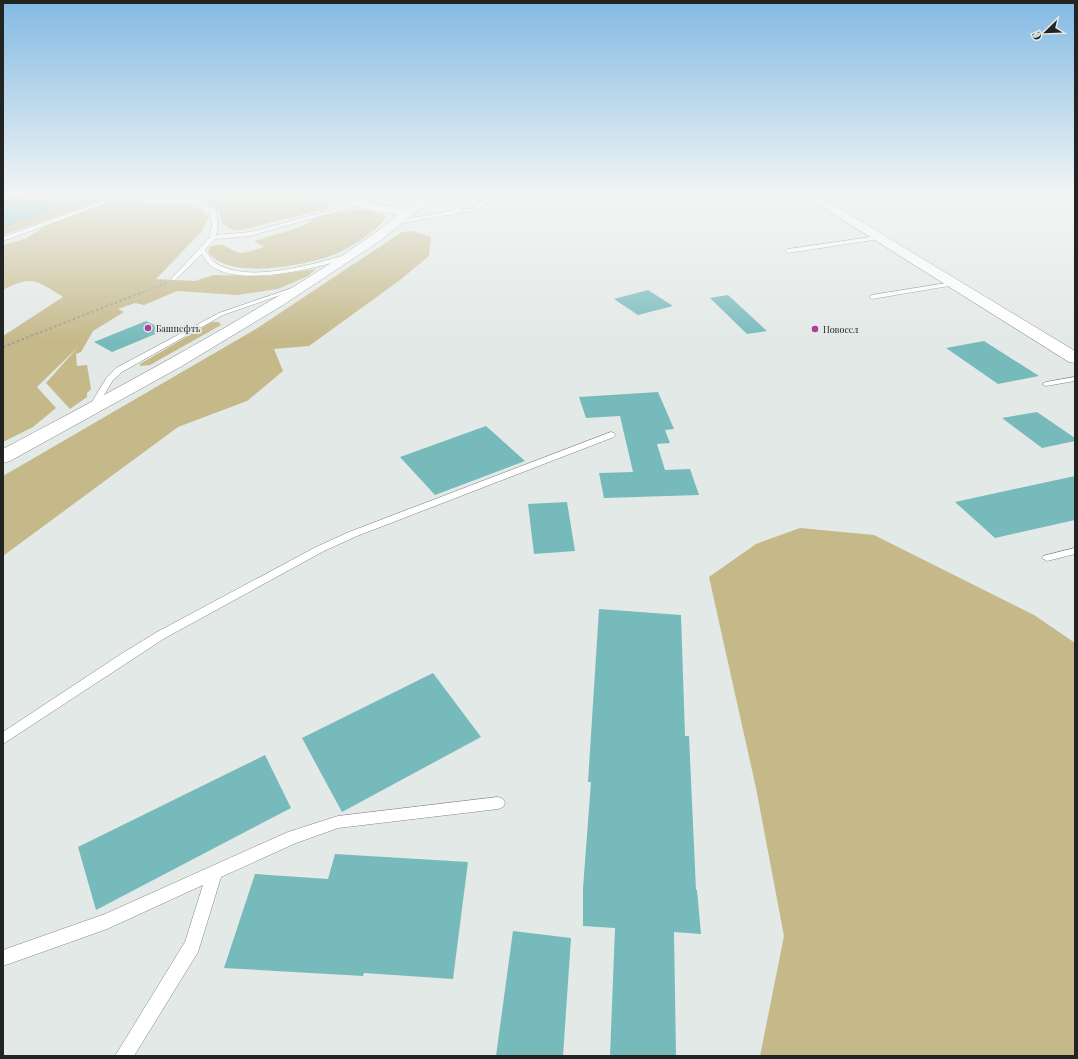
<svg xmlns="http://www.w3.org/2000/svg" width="1078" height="1059" font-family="'Playfair Display',serif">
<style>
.green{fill:#c5b98a}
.building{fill:#77babc}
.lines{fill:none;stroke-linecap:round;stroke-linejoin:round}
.service-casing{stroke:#838885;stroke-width:1}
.tertiary-casing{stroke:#838885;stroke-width:1}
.secondary-casing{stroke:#838885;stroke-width:1}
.primary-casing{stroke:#838885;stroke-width:1}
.path-far1{stroke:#9b9f9d;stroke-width:1.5;stroke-dasharray:2 2;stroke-linecap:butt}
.path{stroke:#9b9f9d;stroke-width:2;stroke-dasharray:2.5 2.5;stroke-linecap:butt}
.service{fill:#fff;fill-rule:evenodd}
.tertiary{fill:#fff;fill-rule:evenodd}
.secondary{fill:#fff;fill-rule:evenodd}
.primary{fill:#fff;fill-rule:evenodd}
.poi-dot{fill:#ae3e9b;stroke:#e3e9e6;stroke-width:1.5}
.labels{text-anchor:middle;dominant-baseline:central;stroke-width:4;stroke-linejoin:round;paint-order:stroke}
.far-poi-label{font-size:9px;fill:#222423;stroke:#e3e9e6;text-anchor:start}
</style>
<rect width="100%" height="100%" fill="#e3e9e6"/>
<path class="green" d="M3 193H124L3 235Z
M126 193H301L303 201C313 199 324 200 330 208L241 230H233L223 224 219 211 204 200 126 196Z
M112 202 186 205 199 208 209 217 201 232 156 279 195 281 213 275 269 276 316 269 308 276 278 289 237 295 177 291 144 305 135 303 118 309 124 312 93 331 81 352 76 354 77 366 87 365 91 389 87 393V397L70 409 46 383 78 347 37 387 56 408 33 427 3 442V336L63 297C36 280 32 275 3 290V245L25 239 58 218 99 203Z
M355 209 365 210 384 215 386 218C376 231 349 249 333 255 307 265 227 281 208 252L210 247C225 240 228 251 241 253 247 253 257 249 264 247L254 241 301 227 317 217Z
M412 231 431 237 429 256 400 280 309 346 274 349 283 371 247 401 178 427 3 556V476L256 329 402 232Z
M212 322H219L221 325 150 365 140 366V364Z
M800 528 874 535 1034 615 1075 643V1056H760L784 936 756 788 709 577 756 544Z"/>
<path class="building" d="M10 197 59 206 3 228V199Z
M648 290 673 306 638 315 614 299Z
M728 295 767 331 747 334 710 298Z
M146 321 165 330 112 352 94 342Z
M984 341 1039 376 998 384 946 348Z
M658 392 674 429 665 430 670 443 657 444 665 470 690 469 699 495 604 498 599 473 633 472 620 416 586 418 579 397Z
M1037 412 1075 438V441L1042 448 1002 418Z
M486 426 525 461 435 495 400 457Z
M1075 476V520L995 538 955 502Z
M567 502 575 551 534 554 528 504Z
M599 609 681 615 685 736H689L696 890H697L701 934 674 932 676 1056H610L615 928 583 926V888L591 782H588Z
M433 673 481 737 342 812 302 738Z
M265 755 291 808 96 910 78 847Z
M335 854 468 862 453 979 364 973 363 976 224 968 255 874 328 879Z
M513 931 571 938 563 1056H496Z"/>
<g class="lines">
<defs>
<path id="service" d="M42 193 80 196 195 200 216 211 218 224 216 235 250 232 358 203 363 204 250 236 215 239 205 250C208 254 211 260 214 262 246 285 312 264 346 255L348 256V258C317 268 236 289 209 264 206 261 204 257 202 254L174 281 171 279 172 278 210 237 212 224 210 212 194 204 110 200V202L3 241V237L106 200H80L44 195Z
M468 193H474L471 196 469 202 459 210 473 208 487 197 478 193H484L494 197 477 210 396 224 393 222 453 210 464 200 465 195Z
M878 236 881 238 880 239 788 253 785 251 788 249Z
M953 282 956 284 955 285 872 299 869 297 872 295Z
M295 287 300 288 223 315 122 372 113 380 94 412H88L87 410 107 377 116 368 219 313Z
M1075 377V381L1046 386 1042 384 1046 382Z
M611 432 614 433 615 435 614 437 357 536 324 551 165 638 3 744V732L121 654 157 632 316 547 349 532Z
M1075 548V554L1047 561 1042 558 1043 556Z
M498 797 503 799 505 803 503 807 498 809 338 828 296 843 221 877 198 952 134 1056H115L185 942 203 885 107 929 3 966V950L105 914 288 832 338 816Z"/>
<path id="tertiary" d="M800 193H814L1075 351V363L1069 362Z"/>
<path id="secondary" d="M326 193H342L371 203 413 210 415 213 409 217 365 209 328 195Z"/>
<path id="primary" d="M424 193H436L417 211 381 240 283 305 182 366 10 461 3 463V449C88 404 172 359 255 310 313 275 373 239 424 193Z"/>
</defs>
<use href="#service" class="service-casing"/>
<use href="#tertiary" class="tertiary-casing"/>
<use href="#secondary" class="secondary-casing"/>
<use href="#primary" class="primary-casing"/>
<path class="path-far1" d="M138 294 166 283"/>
<path class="path" d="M3 347 140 293"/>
<use href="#service" class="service"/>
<use href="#tertiary" class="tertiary"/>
<use href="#secondary" class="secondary"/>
<use href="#primary" class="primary"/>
</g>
<linearGradient id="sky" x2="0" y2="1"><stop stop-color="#83b9e3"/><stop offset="0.57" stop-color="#f2f5f4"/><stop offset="1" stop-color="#f2f5f4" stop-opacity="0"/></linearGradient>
<rect width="1078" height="341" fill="url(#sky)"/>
<g class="poi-dot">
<circle cx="148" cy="328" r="4"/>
<circle cx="815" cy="329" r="4"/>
</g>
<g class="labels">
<g class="far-poi-label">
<text x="156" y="328">Башнефть</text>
<text x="823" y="329">Новосел</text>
</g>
</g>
<rect width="1078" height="1059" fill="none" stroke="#222423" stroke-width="8"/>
<g transform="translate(1046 32) rotate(247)" stroke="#e3e9e6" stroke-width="3" paint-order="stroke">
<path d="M0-3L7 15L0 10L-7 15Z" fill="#222423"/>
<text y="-6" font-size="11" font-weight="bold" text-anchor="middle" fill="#222423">С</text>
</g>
</svg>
